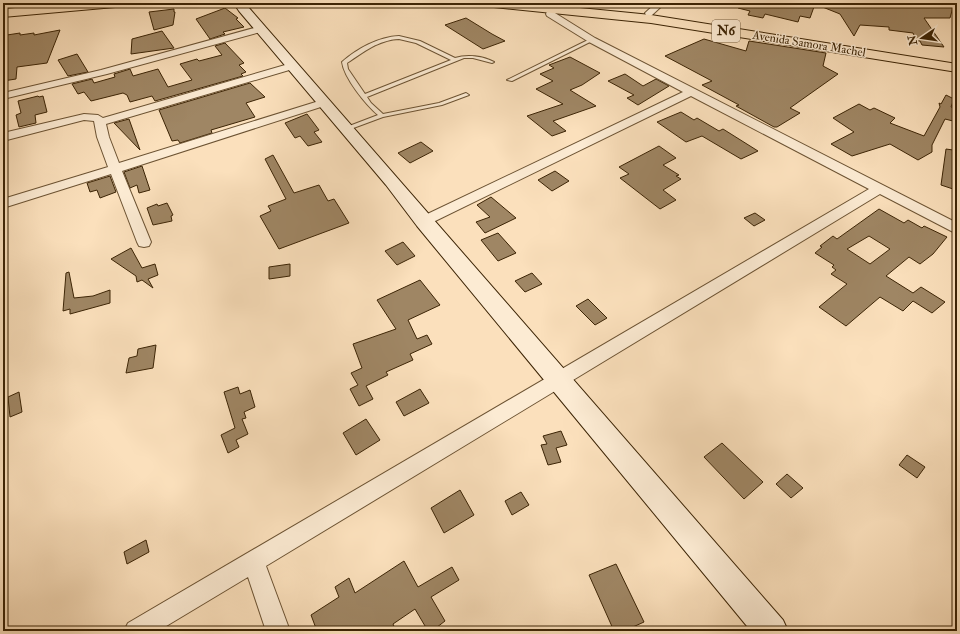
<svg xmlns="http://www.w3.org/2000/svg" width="960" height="634" font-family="'IM FELL Double Pica',serif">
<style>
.building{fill:#9f8664;stroke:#3c2405;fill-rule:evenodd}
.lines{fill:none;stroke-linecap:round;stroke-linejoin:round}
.lane-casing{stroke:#6c5333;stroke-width:2}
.street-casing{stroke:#6c5333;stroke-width:2}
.secondary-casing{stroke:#3c2405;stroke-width:2}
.highway-casing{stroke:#3c2405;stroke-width:2}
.lane{fill:#fcebd3;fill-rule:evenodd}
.street{fill:#fcebd3;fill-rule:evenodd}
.secondary{fill:#fcebd3;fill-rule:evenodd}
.highway{fill:#fbe0bc;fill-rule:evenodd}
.labels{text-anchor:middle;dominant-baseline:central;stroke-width:3;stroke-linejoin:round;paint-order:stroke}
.far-street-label{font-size:12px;fill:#3c2405;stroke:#fcebd3}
.shield{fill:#fcebd3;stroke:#766043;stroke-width:1}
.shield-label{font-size:13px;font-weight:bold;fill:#3c2405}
</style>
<rect width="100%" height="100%" fill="#fbe0bc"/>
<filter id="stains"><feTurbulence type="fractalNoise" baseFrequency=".005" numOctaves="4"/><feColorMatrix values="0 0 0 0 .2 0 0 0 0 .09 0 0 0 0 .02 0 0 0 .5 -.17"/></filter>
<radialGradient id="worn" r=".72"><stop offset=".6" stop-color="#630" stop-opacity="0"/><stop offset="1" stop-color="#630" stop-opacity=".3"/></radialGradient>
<path class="building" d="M738 3H932L953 7 950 18H924L944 47 922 45 920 41H917L913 33 889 30V27L860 25 854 36 840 14 815 4 810 18 800 16 798 22 765 14 763 18 748 15 750 11 738 8Z
M225 8 238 18 236 19 244 27 223 32 225 34 210 39 196 19Z
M174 9V12H175L173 25 154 30 149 12Z
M466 18 492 34 505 41 483 49 445 25Z
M60 30 47 63 17 67 16 79 3 81V72L7 53 3 54V41L7 40V35L20 33V35L34 33V35Z
M162 31 174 48 131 54 132 39Z
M704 39 746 51 749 41 826 53 823 66 838 74 790 108 800 113 777 127H774L736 106 739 105 702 85 712 81 665 56Z
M225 43 244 63 239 65 246 72 241 74 243 76 155 101 152 96 130 102 127 95 123 93 91 101 84 92 78 94 72 84 92 79 94 83 115 77 114 74 130 69 133 76 158 69 168 87 192 80 180 64 197 59 199 61 222 55 215 46Z
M77 54 88 72 68 76 58 60Z
M570 57 600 73 582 85 570 90 596 106 553 121 566 131 552 136 527 116 563 104 536 89 553 81 540 74 554 68 549 65Z
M625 74 643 86 656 79 669 86 638 105 627 98 634 95 608 81Z
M250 83 265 97 246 103 255 117 211 130 212 133 180 143 178 140 172 141 159 110Z
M946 95 954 99 951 107 957 109V116L953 121 945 119 932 145V152L918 160 890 144 852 156 831 144 854 132 833 118 859 104 870 110 874 108 895 118 890 123 924 136 940 107 939 103 941 104Z
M38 96 39 97 43 96 47 112 35 115 36 123 19 127 16 115 21 113 18 101Z
M681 112 694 120 697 118 719 131 723 129 758 151 741 159 702 136 686 142 657 122Z
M307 114 319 130 314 132 322 142 308 146 300 136 295 138 285 123Z
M129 119 140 150 114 123Z
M421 142 433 151 410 163 398 153Z
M659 146 676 158 663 165 679 175 676 176 681 179 663 190 676 200 660 209 620 178 629 174 619 167Z
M946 149 953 150V152L957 153 953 165V169L956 170 955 182 953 181V189L941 185Z
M273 155 294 193 319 185 328 201 334 199 349 223 279 249 260 216 271 211 268 206 286 199 265 159Z
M142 166 150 190 139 193 137 185 130 188 124 172Z
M555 171 569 181 552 191 538 180Z
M110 176 116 192 100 198 97 190 90 192 87 183Z
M491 197 516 218 485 233 476 222 490 217 477 205Z
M167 203 173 215 171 216 172 221 153 225 147 208 157 204 158 206Z
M879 209 904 223 908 220 922 228 924 226 947 237 933 254 920 264 909 257 886 276 913 293 921 287 945 302 932 313 913 301 903 311 880 297 846 326 819 307 847 284 831 274 836 270 832 267 834 265 815 253 822 247 820 246 833 236 837 239ZM869 236 890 249 870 264 847 249Z
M755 213 765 220 754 226 744 218Z
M498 233 516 253 498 261 481 240Z
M403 242 415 256 397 265 385 251Z
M131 248 142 268 155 264 158 275 148 279 153 288 142 280 137 282 136 276 111 259Z
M290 264V276L269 279V267Z
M69 272 74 298 93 296 110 290V303L70 314V309L63 311 66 273Z
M532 273 542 284 525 292 515 281Z
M420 280 440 305 408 320 417 339 427 335 432 344 410 354 413 360 386 372 388 375 366 386 373 399 359 406 350 389 358 385 351 373 362 368 353 344 396 329 377 300Z
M588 299 607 318 595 325 576 306Z
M156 345 153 368 126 373 129 358 137 356 138 349Z
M238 387 240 394 250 390 255 407 244 412 246 418 242 419 248 434 236 440 239 447 228 453 221 435 235 428 224 392Z
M420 389 429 403 404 416 396 402Z
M19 392 22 412 10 417 8 397Z
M366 419 380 440 356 455 343 433Z
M561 431 567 445 556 448 561 462 548 465 541 445 547 444 543 436Z
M722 443 763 482 744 499 704 457Z
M907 455 925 467 917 478 899 465Z
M787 474 803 488 791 498 776 484Z
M460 490 474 515 444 533 431 508Z
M521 492 529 505 512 515 505 501Z
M146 540 149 552 127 564 124 552Z
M404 561 418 587 452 567 459 580 431 597 445 621 432 631H428L415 609 393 624 396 631H317L311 615 339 597 335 587 349 578 355 593Z
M616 564 644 622 624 631H614L589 575Z"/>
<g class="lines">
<defs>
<path id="lane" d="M399 36 420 41 455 58C467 54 483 56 494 62L492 63 473 58H464L367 97 371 103 383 114 439 103 466 93 469 95 442 105 383 117 348 130H344V128L378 115C366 105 344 78 342 62 357 49 378 37 399 36ZM399 39 416 43 451 60 365 94 348 69 347 63C364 52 378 40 399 39Z
M590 39 594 40 512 81 507 80Z"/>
<path id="street" d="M656 3H665L652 15H646L645 13Z
M552 5 556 8 555 13 595 38 957 223V234L880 194 266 566 290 631H266L248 577 158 631H124L128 623 869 189 691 96 429 224 424 226 419 224 417 221 419 218 683 92 589 42 547 16 546 14 549 6Z
M261 26 264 27 266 29 264 31 107 74 3 99V93L101 70Z
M292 63 296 64 297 66 296 68 106 124 109 137 119 163 319 101 323 100 328 103 327 105 122 171 151 242 149 246 144 247 139 246 137 242 111 174 3 208V199L108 167 97 137 94 121 84 120 3 141V133L84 114 98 115 103 118Z"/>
<path id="secondary" d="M238 3H250L249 8 783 620 788 631H751L417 226 386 185 239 11 237 8Z"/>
<path id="highway" d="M75 3H121L119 5 115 7 3 17V9Z
M488 3H529L651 15 957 64V72L651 23 494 7 490 5Z"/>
</defs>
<use href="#lane" class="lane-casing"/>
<use href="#street" class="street-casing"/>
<use href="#secondary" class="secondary-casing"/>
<use href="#highway" class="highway-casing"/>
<use href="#lane" class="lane"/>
<use href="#street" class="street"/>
<use href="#secondary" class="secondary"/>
<use href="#highway" class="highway"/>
</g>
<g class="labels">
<g class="far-street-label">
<text transform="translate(809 44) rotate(9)">Avenida Samora Machel</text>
</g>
<rect class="shield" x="712" y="20" width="28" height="22" rx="3"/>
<g class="shield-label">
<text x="726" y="31">N6</text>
</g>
</g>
<rect width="960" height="634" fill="none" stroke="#fbe0bc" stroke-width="16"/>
<rect x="4" y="4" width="952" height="626" fill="none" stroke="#3c2405" stroke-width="2"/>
<rect x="8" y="8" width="944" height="618" fill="none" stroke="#3c2405"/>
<g transform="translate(922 38) rotate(257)" stroke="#fcebd3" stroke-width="3" paint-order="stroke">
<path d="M0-3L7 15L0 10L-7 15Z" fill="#3c2405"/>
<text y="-6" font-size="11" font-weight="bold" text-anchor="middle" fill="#3c2405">N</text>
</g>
<rect width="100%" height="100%" filter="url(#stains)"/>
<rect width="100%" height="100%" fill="url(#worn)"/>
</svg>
